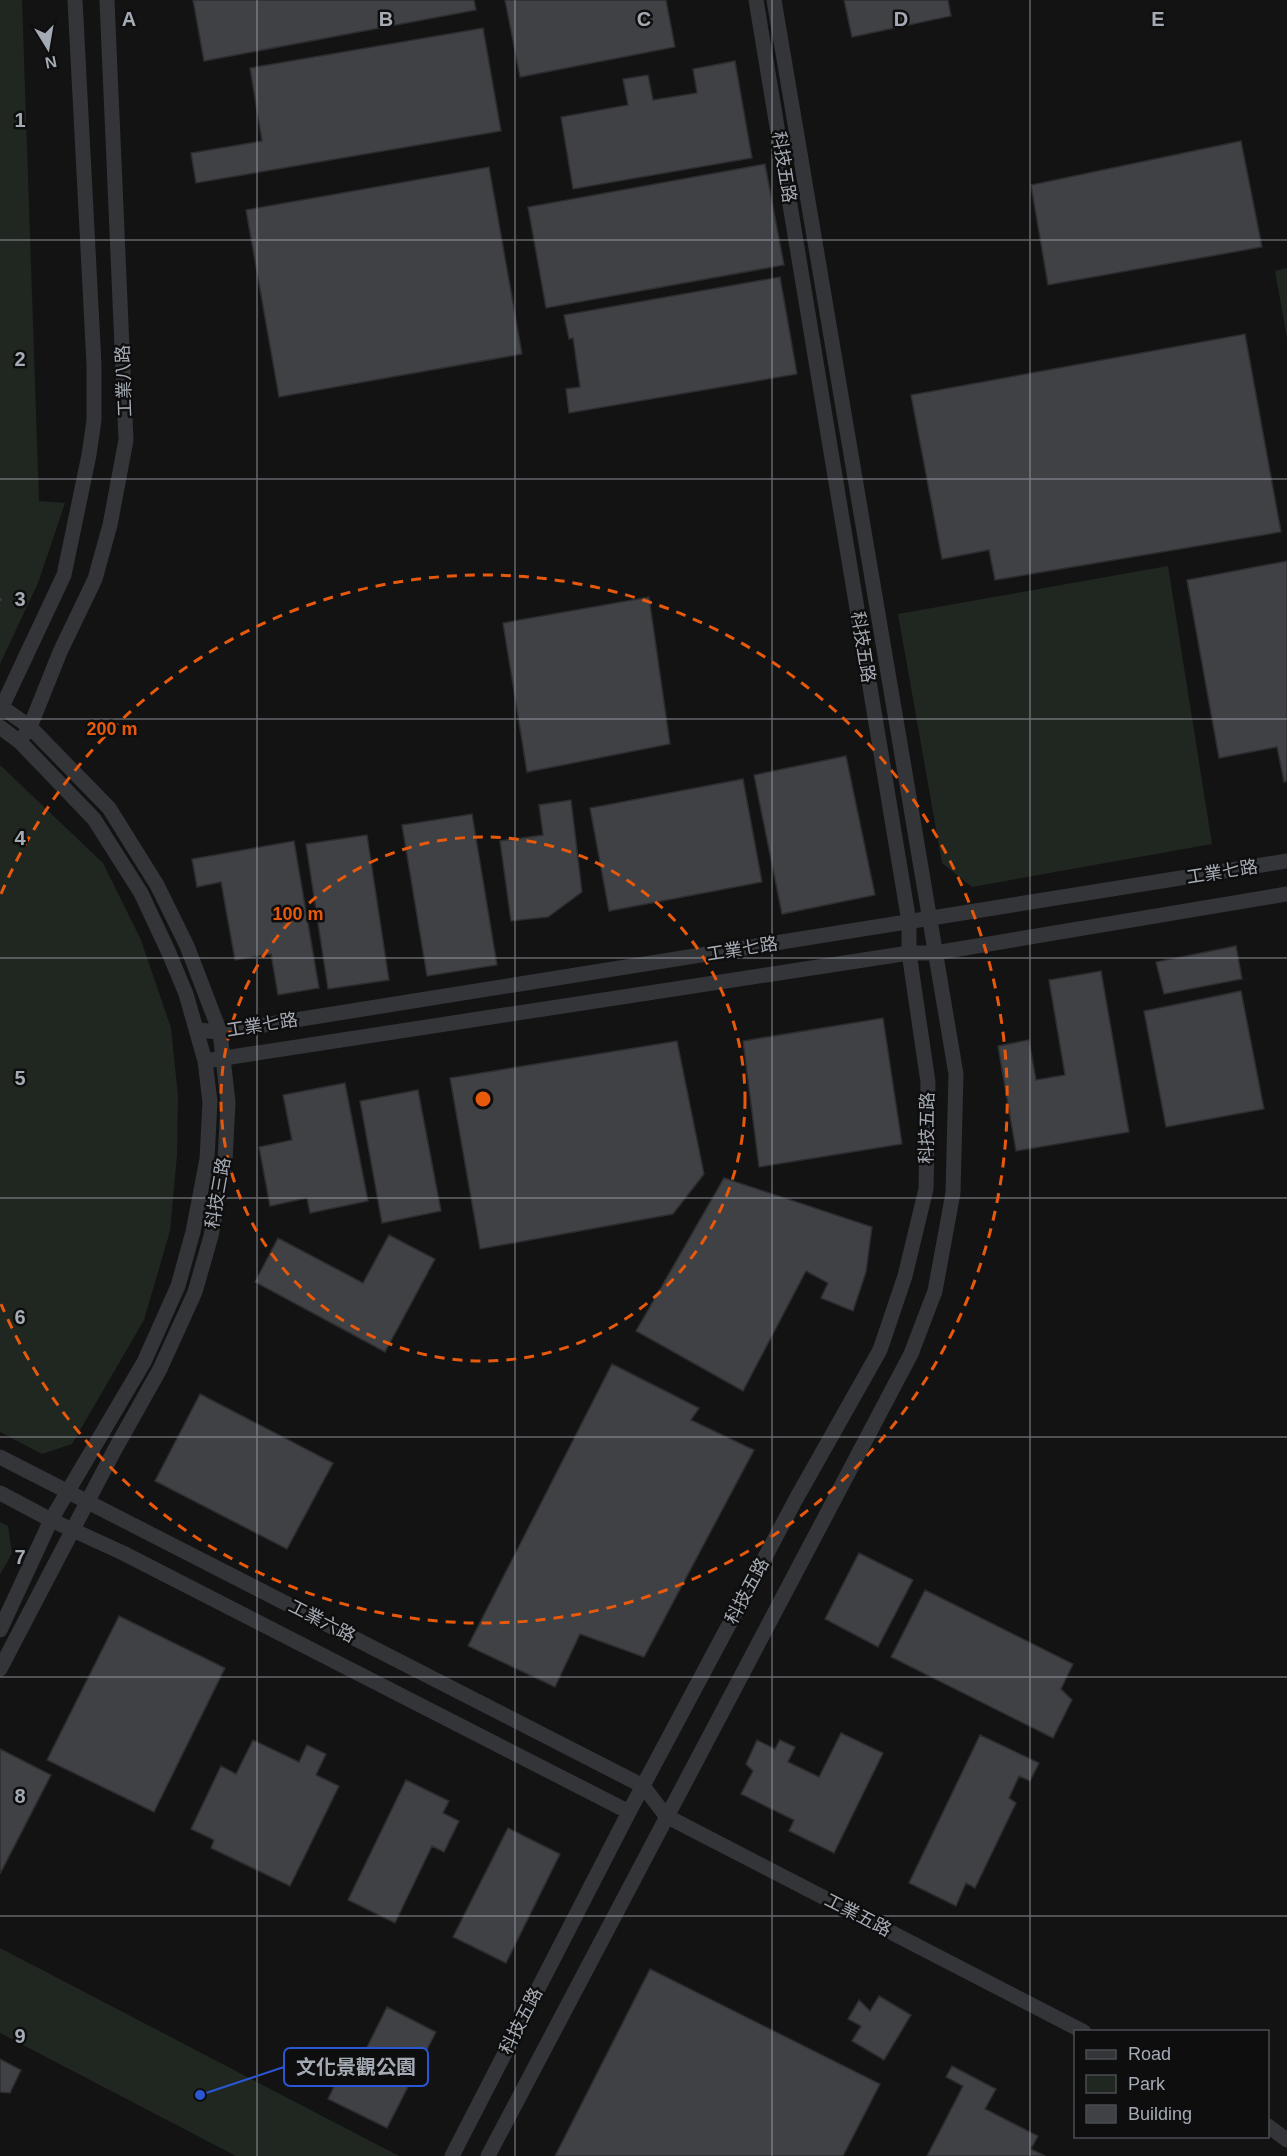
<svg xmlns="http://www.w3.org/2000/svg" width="1287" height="2156" font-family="Helvetica,'Noto Sans TC',sans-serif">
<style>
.green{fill:#1f2720}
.building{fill:#3f4144;stroke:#2d2d30;stroke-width:1.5}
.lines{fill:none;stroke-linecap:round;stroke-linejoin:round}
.path{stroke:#3a3c40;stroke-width:3;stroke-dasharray:3 4.5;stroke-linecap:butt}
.minor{stroke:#343539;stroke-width:15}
.grid{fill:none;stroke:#a5abb4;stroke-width:1.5;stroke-opacity:0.55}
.ring{fill:none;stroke:#e8590c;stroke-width:3;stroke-dasharray:10 8}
.labels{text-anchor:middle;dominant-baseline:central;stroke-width:5;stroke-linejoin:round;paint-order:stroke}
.street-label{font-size:18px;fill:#a5abb4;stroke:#0e0e0f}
.grid-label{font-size:20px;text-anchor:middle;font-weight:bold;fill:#a5abb4;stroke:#0e0e0f;stroke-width:5;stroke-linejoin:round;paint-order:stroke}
.centre{fill:#e8590c;stroke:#0e0e0f;stroke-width:3}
.ring-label{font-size:18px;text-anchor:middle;font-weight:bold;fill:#e8590c;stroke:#0e0e0f;stroke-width:5;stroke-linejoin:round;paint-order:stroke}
.leader{fill:none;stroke:#2b57d4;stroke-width:2}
.callout-dot{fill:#2b57d4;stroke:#0e0e0f;stroke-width:2}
.callout{fill:#0e0e0f;stroke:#2b57d4;stroke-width:2}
.callout-label{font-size:20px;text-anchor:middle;font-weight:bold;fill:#a5abb4}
</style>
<rect width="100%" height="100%" fill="#131314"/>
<path class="green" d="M0 0H22L39 501 65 503 38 583 0 664Z
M1287 268V338L1275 271Z
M1168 566 1212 844 972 887 942 863 898 614Z
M0 765 103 863 141 940 171 1028 178 1096 177 1155 170 1231 144 1320 72 1444 42 1454 0 1432Z
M0 1522 8 1526 12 1553 0 1575Z
M0 1948 399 2156H236L0 2033Z"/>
<path class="building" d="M193 0H474L476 10 204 61Z
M505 0H666L675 47 520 77Z
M844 0H948L951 16 852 37Z
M483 28 501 131 196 183 191 153 262 141 250 68Z
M735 61 752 158 573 189 561 117 628 105 623 79 648 75 653 100 697 93 693 69Z
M1241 141 1262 247 1048 285 1031 185Z
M765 164 784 265 546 308 528 207Z
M489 167 522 354 279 397 246 210Z
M780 277 797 374 569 413 566 389 580 387 573 338 569 339 564 315Z
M1245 334 1281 532 995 580 989 550 942 559 911 395Z
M1287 561V781L1284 782 1277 747 1219 758 1187 580Z
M649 597 670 744 527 772 503 623Z
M846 756 875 895 782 914 754 775Z
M743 779 762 882 609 911 590 808Z
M571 800 582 892 548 917 511 921 500 841 543 835 539 805Z
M472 814 497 965 427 976 402 825Z
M367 835 389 980 328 989 306 844Z
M294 841 319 988 278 995 271 954 235 960 221 882 197 887 192 859Z
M1236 946 1242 979 1164 994 1156 962Z
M1101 971 1129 1132 1016 1151 998 1046 1029 1040 1036 1080 1065 1075 1049 980Z
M1241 991 1264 1109 1166 1127 1144 1011Z
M883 1018 902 1144 759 1167 743 1041Z
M677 1041 704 1174 673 1214 480 1249 450 1078Z
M345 1083 368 1201 310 1213 307 1198 270 1206 259 1147 292 1140 283 1095Z
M418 1090 441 1211 382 1223 360 1101Z
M724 1178 872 1227 866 1272 853 1311 821 1298 828 1283 806 1271 743 1391 636 1331Z
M389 1235 435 1259 385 1352 255 1282 278 1238 363 1283Z
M612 1364 699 1408 691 1420 754 1450 644 1657 580 1634 555 1687 468 1646Z
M200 1394 333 1463 287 1549 155 1481Z
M859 1553 913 1580 878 1647 825 1619Z
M925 1590 1073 1664 1061 1689 1072 1700 1053 1738 891 1657Z
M119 1616 225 1668 154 1812 47 1760Z
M841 1733 883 1753 834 1853 789 1831 794 1820 741 1794 753 1771 746 1764 757 1740 775 1749 780 1740 795 1747 788 1762 819 1777Z
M980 1735 1039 1763 1030 1781 1019 1776 1009 1798 1016 1803 975 1888 966 1883 956 1906 909 1883Z
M253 1740 299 1762 307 1745 326 1754 316 1775 339 1786 290 1886 211 1848 214 1840 191 1829 221 1766 236 1774Z
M0 1749 51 1775 0 1874Z
M406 1780 449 1801 443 1813 459 1821 444 1852 432 1846 395 1923 348 1900Z
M508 1828 560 1854 506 1963 453 1937Z
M650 1969 880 2084 843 2156H555Z
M879 1996 911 2015 884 2060 852 2041 861 2026 848 2019 859 2000 870 2011Z
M387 2007 436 2032 387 2128 328 2099 348 2058 359 2063Z
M0 2059 21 2070 10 2093 0 2092Z
M952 2066 996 2089 985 2109 1038 2136 1031 2149 1045 2156H927L963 2086 946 2077Z"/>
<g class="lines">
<path class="path" d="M0 598V606"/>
<path class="minor" d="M0 706 30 727 109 808 157 885 187 946 220 1032 228 1102 225 1161 211 1236 195 1292 160 1369 114 1451 0 1669
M0 711 64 575 89 455 94 420V364L75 0
M0 727 20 742 94 819 141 893 169 953 186 994 205 1061 210 1102 207 1159 193 1232 178 1286 144 1362 51 1520 0 1630
M25 734 30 727 60 652 95 579 110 525 126 440 107 0
M197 1030 220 1032 1287 861
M205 1061 909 953H935L1287 894
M0 1457 643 1786 666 1816 1084 2032
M0 1493 51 1520 123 1553 629 1812
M1268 2126 1287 2140
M452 2156 629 1812 796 1499 880 1350 905 1276 926 1189 928 1082 909 953V922L756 0
M488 2156 911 1354 935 1291 953 1193 956 1074 774 0"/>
</g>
<path class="grid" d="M257 0V2156M515 0V2156M772 0V2156M1030 0V2156M0 240H1287M0 479H1287M0 719H1287M0 958H1287M0 1198H1287M0 1437H1287M0 1677H1287M0 1916H1287"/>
<g class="ring">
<circle cx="483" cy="1099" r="262"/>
<path d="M1 894A524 524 0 1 1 1 1304"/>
</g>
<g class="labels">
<g class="street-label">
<text transform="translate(784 167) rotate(81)">科技五路</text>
<text transform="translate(124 381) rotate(-92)">工業八路</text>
<text transform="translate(863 647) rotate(81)">科技五路</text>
<text transform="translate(1222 872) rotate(-9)">工業七路</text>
<text transform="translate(742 949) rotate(-9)">工業七路</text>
<text transform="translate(262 1025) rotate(-9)">工業七路</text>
<text transform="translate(927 1128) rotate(-89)">科技五路</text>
<text transform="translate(218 1193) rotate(-80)">科技三路</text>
<text transform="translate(747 1591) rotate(-62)">科技五路</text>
<text transform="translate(322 1621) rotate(27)">工業六路</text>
<text transform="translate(858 1915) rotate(27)">工業五路</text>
<text transform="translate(521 2021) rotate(-63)">科技五路</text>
</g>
</g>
<g class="grid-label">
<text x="129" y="26">A</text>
<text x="386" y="26">B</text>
<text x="644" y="26">C</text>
<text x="901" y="26">D</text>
<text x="1158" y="26">E</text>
<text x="20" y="127">1</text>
<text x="20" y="366">2</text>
<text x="20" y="606">3</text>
<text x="20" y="845">4</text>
<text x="20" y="1085">5</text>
<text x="20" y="1324">6</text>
<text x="20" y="1564">7</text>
<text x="20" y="1803">8</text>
<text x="20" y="2043">9</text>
</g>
<circle cx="483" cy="1099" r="9" class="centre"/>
<g class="ring-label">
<text x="112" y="735">200 m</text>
<text x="298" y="920">100 m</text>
</g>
<path class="leader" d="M200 2095L284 2067"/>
<circle class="callout-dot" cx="200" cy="2095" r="6"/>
<rect class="callout" x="284" y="2048" width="144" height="38" rx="6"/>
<g class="callout-label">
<text x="356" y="2074">文化景觀公園</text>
</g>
<rect x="1074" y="2030" width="195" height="108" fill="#0e0e0f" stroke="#4a4d51" stroke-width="1.5"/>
<rect x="1086" y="2050" width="30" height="9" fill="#343539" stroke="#4a4d51" stroke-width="1.5"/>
<text x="1128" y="2060" font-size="18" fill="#a5abb4">Road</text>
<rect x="1086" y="2075" width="30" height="18" fill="#1f2720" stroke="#4a4d51" stroke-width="1.5"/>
<text x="1128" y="2090" font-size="18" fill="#a5abb4">Park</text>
<rect x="1086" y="2105" width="30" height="18" fill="#3f4144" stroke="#4a4d51" stroke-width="1.5"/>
<text x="1128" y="2120" font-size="18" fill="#a5abb4">Building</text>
<g transform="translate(48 48) rotate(169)" stroke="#0e0e0f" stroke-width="4.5" paint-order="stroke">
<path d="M0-4.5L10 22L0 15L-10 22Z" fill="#a5abb4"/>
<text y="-9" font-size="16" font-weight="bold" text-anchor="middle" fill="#a5abb4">N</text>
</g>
</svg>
